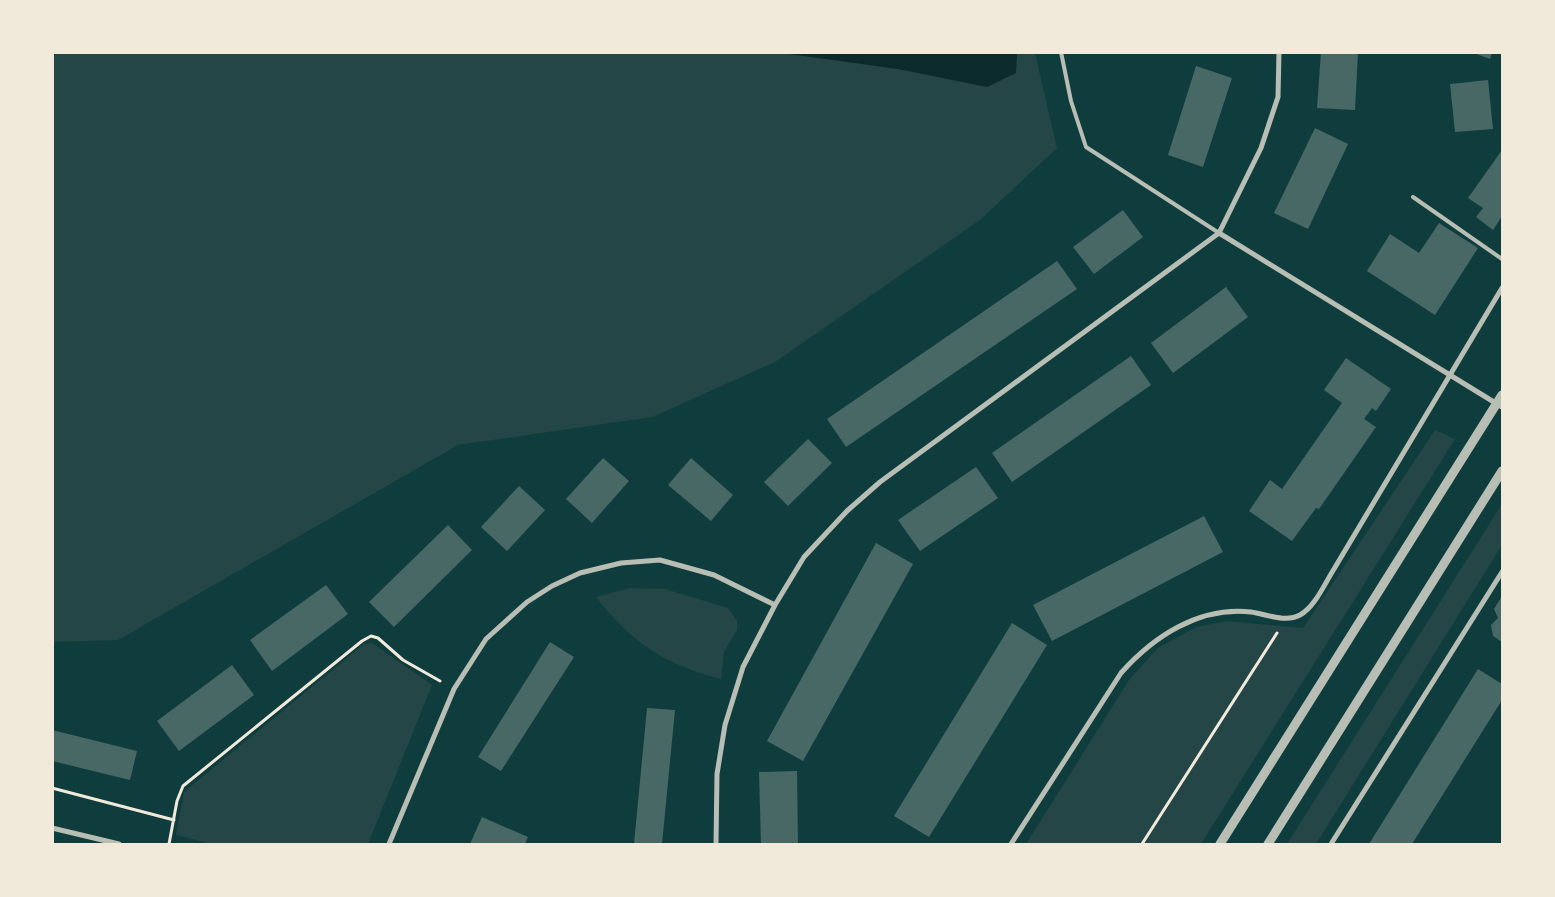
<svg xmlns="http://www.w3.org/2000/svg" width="1555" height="897" font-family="'Alegreya Sans',sans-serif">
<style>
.green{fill:#244646}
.water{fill:#0a2a2b}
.building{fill:#486865}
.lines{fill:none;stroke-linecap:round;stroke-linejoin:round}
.path{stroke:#f1e9da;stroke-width:3}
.service{stroke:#b8beb3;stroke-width:4}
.minor{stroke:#b8beb3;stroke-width:5}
.tertiary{stroke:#b8beb3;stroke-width:9}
</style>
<rect width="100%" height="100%" fill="#0f3d3e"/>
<path class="green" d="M52 53H1035L1057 148 980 220 775 362 652 417 458 445 118 640 53 642Z
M1435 430 1455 439 1201 844H1026L1129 680 1158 648 1196 627 1227 621 1303 628Z
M1502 504V545L1316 844H1287Z
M630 588 665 589 728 608 737 621V630L724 652 721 679C665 665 631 642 596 597Z
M372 643 432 685 368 844H213L176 835 184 792 364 644Z"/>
<path class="water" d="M782 53H1017L1016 73 987 87 898 69Z"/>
<path class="building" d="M1321 52H1358L1355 110 1317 108Z
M1471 52H1492L1490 59Z
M1196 66 1232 78 1203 167 1168 155Z
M1488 80 1493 129 1455 132 1450 84Z
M1315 128 1348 144 1308 229 1274 213Z
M1502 150V216L1493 230 1476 217 1483 208 1468 198Z
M1123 210 1143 237 1094 274 1073 247Z
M1439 223 1478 248 1435 315 1367 271 1390 234 1419 253Z
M1057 261 1077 289 846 447 827 419Z
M1226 287 1248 317 1173 373 1151 343Z
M1131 356 1151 385 1012 482 992 453Z
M1346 358 1391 389 1376 411 1372 408 1364 419 1376 427 1319 509 1316 508 1292 541 1249 511 1270 480 1282 489 1342 403 1324 390Z
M808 439 832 463 788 506 764 482Z
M603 458 629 481 592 523 566 499Z
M691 458 733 495 711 521 668 485Z
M976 467 998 498 920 551 898 520Z
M519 486 545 510 507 551 481 527Z
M1204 516 1223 552 1052 641 1033 605Z
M448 525 472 550 394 627 369 602Z
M876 543 913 564 803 761 767 741Z
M326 585 348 614 272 671 250 640Z
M1502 596V642L1493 636 1491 625 1498 618 1494 609Z
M1012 623 1047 645 929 837 894 816Z
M550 642 574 657 501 771 478 757Z
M232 665 254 695 179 751 157 721Z
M1478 669 1502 684V700L1412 844H1369Z
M647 708 675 710 662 844H634Z
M52 730 137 751 130 780 52 761Z
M797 771 798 844H761L759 772Z
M482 817 528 837 525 844H470Z
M881 843H922V844H881Z"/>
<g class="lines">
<path class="path" d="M52 788 174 820
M169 844 177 801 183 786 362 641 371 636 378 638 403 660 440 681
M1142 844 1277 633"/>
<path class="service" d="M1061 52 1071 101 1086 147 1219 233
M1413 197 1502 259"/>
<path class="minor" d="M1219 233 1502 407
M52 828 119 844
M389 844 454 689 486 639 527 602 552 586 580 573 621 563 660 560 714 575 775 605
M716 844 717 774 725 725 743 667 775 605 804 557 847 511 880 482 1219 233 1261 148 1278 97 1279 52
M1011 844 1121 673C1153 637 1199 606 1251 612 1266 614 1285 623 1300 615 1315 607 1325 583 1334 569L1502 288
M1331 844 1502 572"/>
<path class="tertiary" d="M1220 844 1502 395
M1268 844 1502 471"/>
</g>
<rect width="1555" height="897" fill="none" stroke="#f1e9da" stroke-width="108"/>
</svg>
